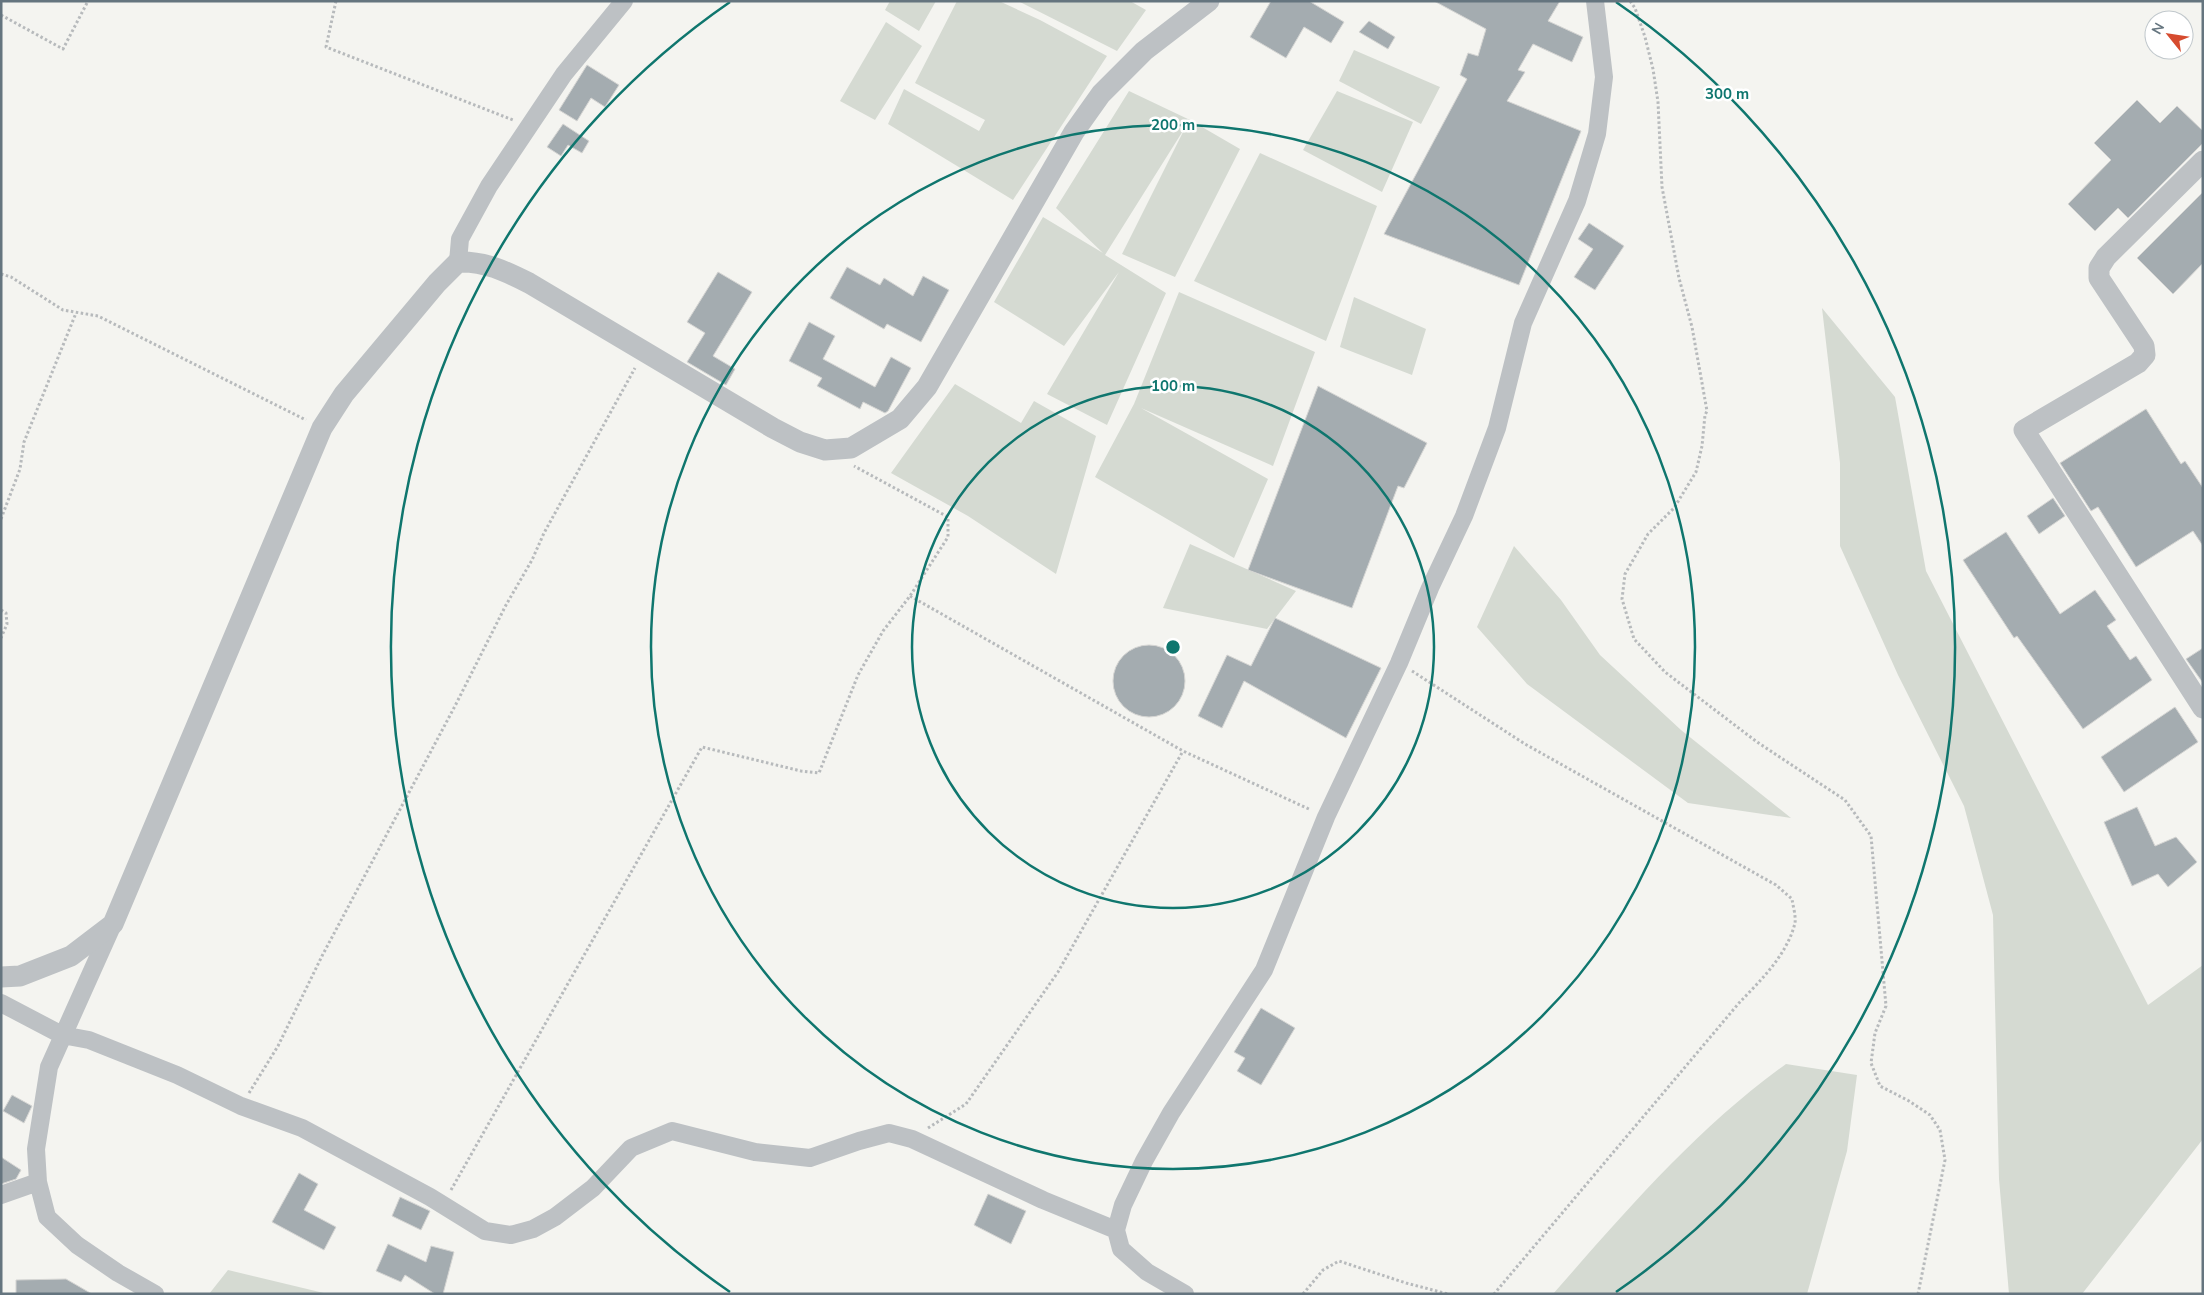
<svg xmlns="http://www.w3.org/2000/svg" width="2204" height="1295" font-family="'Nunito Sans',sans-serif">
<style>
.green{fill:#d5dad2}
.building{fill:#a4acb0;stroke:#d5d5d3}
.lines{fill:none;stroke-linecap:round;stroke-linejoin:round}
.path{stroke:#b7babc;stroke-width:3;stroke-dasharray:2.5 2.5;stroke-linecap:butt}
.minor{stroke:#bdc1c4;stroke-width:18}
.tertiary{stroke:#bdc1c4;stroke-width:21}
.ring{fill:none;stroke:#0f766e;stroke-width:2.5}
.centre{fill:#0f766e;stroke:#fff;stroke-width:2.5}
.ring-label{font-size:15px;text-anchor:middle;font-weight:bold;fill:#0f766e;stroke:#fff;stroke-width:5;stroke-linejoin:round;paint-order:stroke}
</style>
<rect width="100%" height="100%" fill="#f4f4f0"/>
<path class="green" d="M890 1H936L919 31 885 10Z
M957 1H999L1040 20 1107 56 1013 200 888 124 904 89 979 131 985 120 915 83Z
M1018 1H1130L1146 10 1117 51Z
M886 22 922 46 875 120 840 101Z
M1354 50 1440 87 1421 124 1339 81Z
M1129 91 1190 120 1240 149 1175 277 1122 254 1186 126 1105 255 1166 293 1107 425 1047 394 1119 272 1064 346 994 302 1043 217 1103 253 1056 208Z
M1337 91 1413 122 1382 192 1303 150Z
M1260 153 1377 206 1326 341 1194 281Z
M1179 292 1315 352 1273 466 1141 408 1268 479 1234 558 1095 477 1134 404Z
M1354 297 1426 329 1412 375 1340 347Z
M1822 308 1895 397 1926 571 2148 1005 2203 965V1139L2082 1294H2009L1999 1179 1993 915 1964 806 1898 675 1840 546V463Z
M955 384 1021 423 1034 401 1096 436 1056 574 968 516 891 473Z
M1190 544 1296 591 1267 629 1163 608Z
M1514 546 1561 600 1600 655 1681 730 1791 818 1688 803 1527 684 1477 627Z
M1786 1064 1857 1075 1847 1151 1807 1294H1553C1625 1212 1697 1128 1786 1064Z
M228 1270 328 1294H209Z"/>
<path class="building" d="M1271 1H1309L1344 22 1331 43 1304 27 1286 58 1250 37Z
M1434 1H1560L1548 21 1583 37 1572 62 1533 44 1518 70 1525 72 1507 101 1581 131 1519 285 1384 234 1467 79 1460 75 1468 53 1478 56 1486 29Z
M1369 21 1395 37 1388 49 1359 32Z
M587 65 619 85 605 107 591 98 577 121 559 110Z
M2137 100 2160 123 2177 106 2203 131V143L2128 218 2118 208 2095 231 2068 204 2111 160 2094 143Z
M563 124 589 141 582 153 568 145 561 156 547 147Z
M2203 192V263L2173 294 2137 258Z
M1589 223 1624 246 1595 290 1574 277 1593 249 1578 239Z
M847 267 880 285 884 278 913 296 923 276 949 290 921 342 887 324 884 329 830 298Z
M718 272 752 292 713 356 735 369 726 385 687 362 705 333 687 322Z
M809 322 835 336 823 359 875 387 891 357 911 368 888 411 885 413 863 402 860 409 817 386 822 378 789 361Z
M1318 386 1427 443 1404 488 1398 486 1352 608 1248 570Z
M2146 409 2181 464 2185 461 2203 488V546L2193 531 2136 567 2098 507 2091 511 2060 463Z
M2053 498 2065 516 2039 534 2027 516Z
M2006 532 2060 614 2095 590 2116 620 2107 626 2130 660 2136 656 2152 680 2083 729 2017 636 2014 638 1963 560Z
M1275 618 1381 668 1346 738 1244 681 1222 728 1198 716 1227 655 1251 666Z
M1113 681a36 36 0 1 1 72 0a36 36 0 1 1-72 0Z
M2203 648V683L2186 659Z
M2175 707 2198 742 2124 792 2101 757Z
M2137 807 2155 846 2176 837 2197 862 2168 887 2158 874 2132 886 2104 822Z
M1261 1008 1295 1028 1261 1085 1237 1071 1245 1058 1234 1052Z
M12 1095 32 1106 24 1123 3 1111Z
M1 1157 21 1170 16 1179 1 1184Z
M299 1173 318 1184 304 1210 336 1227 324 1250 272 1222Z
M988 1194 1026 1211 1011 1244 974 1225Z
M400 1197 430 1211 421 1230 392 1216Z
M388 1244 426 1262 431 1246 454 1252 443 1294H435L405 1275 401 1282 376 1271Z
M66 1279 92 1294H16V1280Z"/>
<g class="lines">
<path class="path" d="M336 1 326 47 513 120
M1630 1 1635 8 1645 37 1653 69 1658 102 1662 187 1679 278 1692 327 1707 411 1705 415 1702 446 1696 472 1674 508 1648 534 1625 574 1622 599 1634 639 1665 672 1757 742 1845 800 1871 836 1886 1006 1875 1033 1871 1063 1880 1086 1909 1101 1930 1115 1940 1130 1945 1160 1918 1294
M1 15 63 49 88 1
M1 274 11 277 63 310 98 316 306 420
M1 519 20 469 24 442 76 313
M910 596 1183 751 1311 810
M1 610 6 613 7 624 1 638
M1412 671 1525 744 1776 885 1792 899C1793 906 1796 916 1795 923 1787 955 1761 980 1739 1003L1494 1294
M249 1093 278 1046 322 956 455 706 506 605 532 560 544 533 635 368
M928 1128 966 1104 1058 972 1183 751
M451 1190 702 747 801 771 819 773 858 675 883 631 910 596 948 537V517L854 466
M1303 1294 1323 1270 1339 1261 1406 1283 1448 1294"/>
<path class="minor" d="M458 262 460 239 489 186 564 74 624 1
M113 924 49 1067 36 1149 38 1182 47 1217 77 1245 118 1273 155 1294
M1 1003 62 1035 89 1040 177 1075 241 1106 302 1128 430 1197 485 1231 511 1235 533 1229 555 1217 593 1188 631 1148 672 1131 755 1152 810 1158 859 1141 889 1133 912 1139 1043 1200 1116 1230
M1 1195 38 1182
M1185 1294 1147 1272 1121 1249 1116 1230 1123 1205 1144 1161 1171 1113 1264 970 1326 817 1399 663 1430 588 1464 516 1497 428 1523 323 1577 201 1597 134 1604 77 1595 1"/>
<path class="tertiary" d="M2203 161 2106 257 2099 268V278L2144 346 2145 355 2138 363 2024 430 2203 708
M1 977 20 976 71 956 113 924 322 428 344 394 437 283 458 262C485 261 505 271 529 283L773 428 800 442 825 450 851 448 900 419 927 387 1074 132 1101 94 1144 51 1209 1"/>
</g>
<g class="ring">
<circle cx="1173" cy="647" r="261"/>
<circle cx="1173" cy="647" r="522"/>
<path d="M730 1292A783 783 0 0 1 730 2M1616 2A783 783 0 0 1 1616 1292"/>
</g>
<circle cx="1173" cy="647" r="8" class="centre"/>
<g class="ring-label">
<text x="1727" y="99">300 m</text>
<text x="1173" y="130">200 m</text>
<text x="1173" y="391">100 m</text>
</g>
<rect width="2204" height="1295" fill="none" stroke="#65757f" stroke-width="5"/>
<g transform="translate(2169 35) rotate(300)"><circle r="24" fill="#ffffff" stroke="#c1c8cc"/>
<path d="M0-4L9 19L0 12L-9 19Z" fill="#d64b2e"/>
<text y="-8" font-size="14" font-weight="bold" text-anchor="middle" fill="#65757f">N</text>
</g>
</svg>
